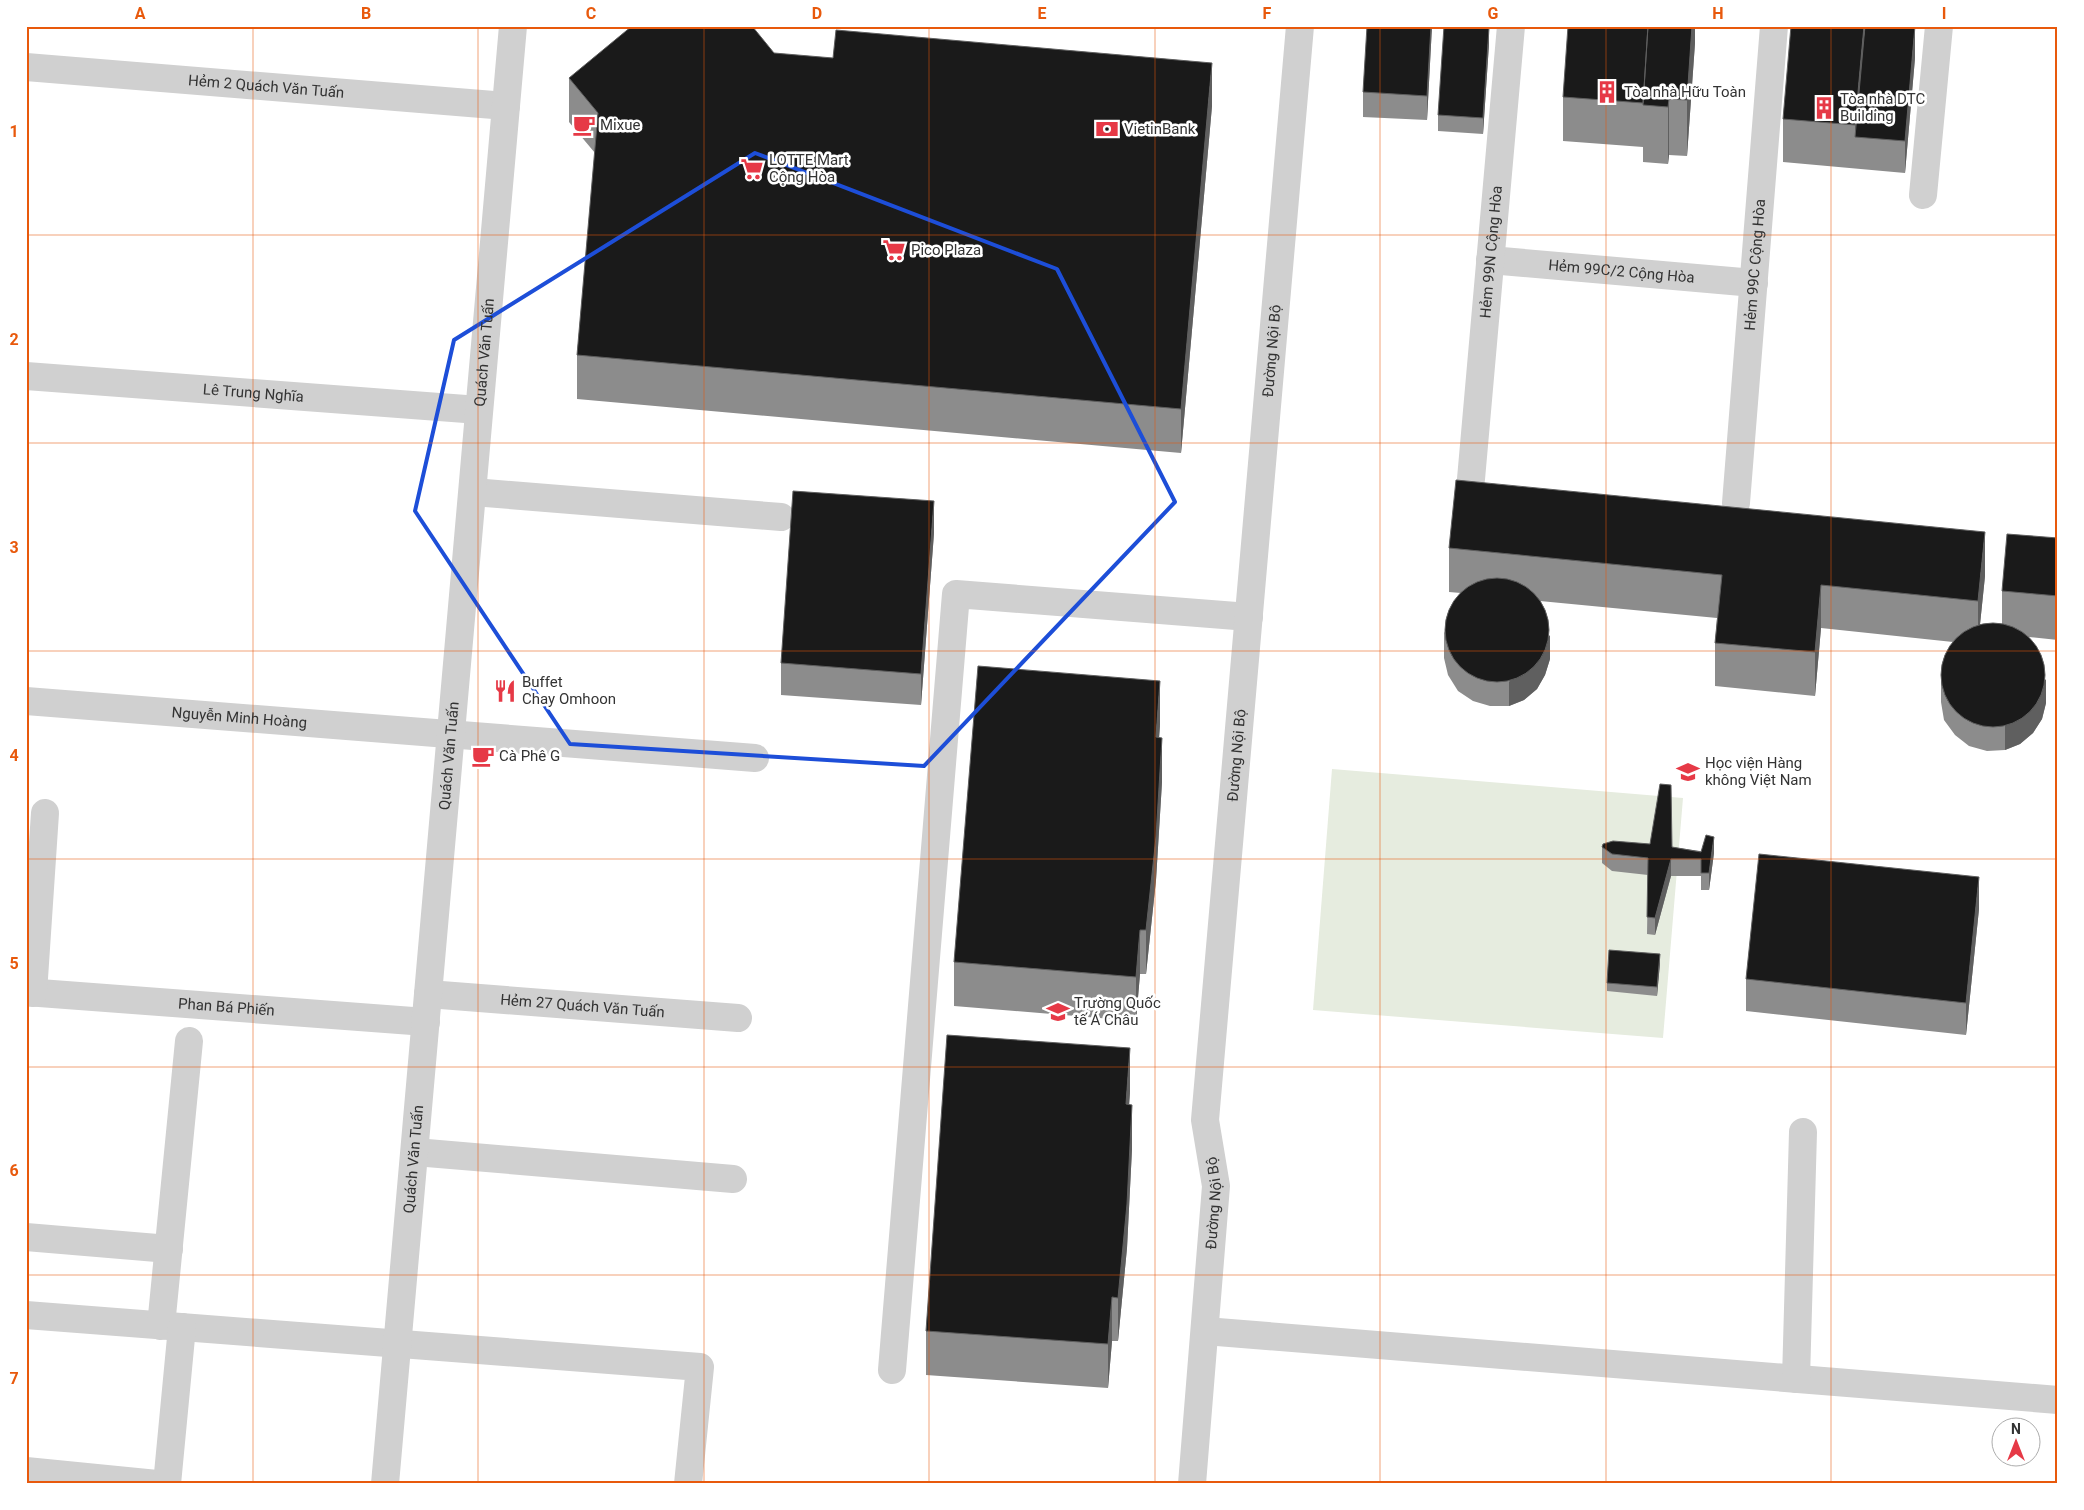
<svg xmlns="http://www.w3.org/2000/svg" width="2084" height="1510" font-family="Roboto,sans-serif">
<style>
.green{fill:#e6ecdf}
.lines{fill:none;stroke-linecap:round;stroke-linejoin:round}
.minor{stroke:#d0d0d0;stroke-width:28}
.wall{fill:#8c8c8c}
.shaded-wall{fill:#5f5f5f}
.building{fill:#1a1a1a;stroke:#5f5f5f}
.marked{fill:none;stroke:#1d4ed8;stroke-width:4;stroke-linejoin:round}
.grid{fill:none;stroke:#e8590c;stroke-width:1;stroke-opacity:0.55}
.labels{text-anchor:middle;dominant-baseline:central;stroke-width:5;stroke-linejoin:round;paint-order:stroke}
.street-label{font-size:15px;fill:#333;stroke:#fff}
.poi-label{font-size:15px;fill:#333;stroke:#fff;text-anchor:start}
.neatline{fill:none;stroke:#e8590c;stroke-width:2}
.grid-label{font-size:16px;text-anchor:middle;font-weight:bold;fill:#e8590c}
</style>
<rect width="100%" height="100%" fill="#fff"/>
<path class="green" d="M1332 769 1683 798 1663 1038 1313 1010Z"/>
<g class="lines">
<g class="minor">
<path id="s1" d="M26 67 506 106"/>
<path d="M1923 195 1939 26"/>
<path id="s2" d="M1490 260 1754 283"/>
<path id="s3" d="M26 376 479 410"/>
<path id="s4" d="M1471 479 1511 26"/>
<path d="M473 492 781 517"/>
<path id="s5" d="M1736 503 1774 26"/>
<path id="s6" d="M26 701 755 758"/>
<path id="s7" d="M26 992 426 1022"/>
<path d="M33 993 45 813"/>
<path id="s8" d="M428 994 738 1018"/>
<path d="M415 1152 733 1179"/>
<path d="M26 1237 169 1249"/>
<path d="M26 1315 700 1367 688 1484"/>
<path d="M161 1326 189 1041"/>
<path d="M1205 1331 2058 1400"/>
<path d="M892 1370 956 594 1249 617"/>
<path d="M1796 1379 1803 1132"/>
<path d="M26 1471 157 1484"/>
<path d="M167 1484 182 1327"/>
<path id="s9" d="M385 1484 513 26"/>
<path id="s10" d="M1192 1484 1216 1186 1205 1120 1300 26"/>
</g>
</g>
<path class="wall" d="M1432 26 1427 120 1363 117V92Z
M1695 26V43L1687 156 1669 155 1668 164 1643 162V147L1563 141V97Z
M1489 44 1483 134 1438 131V115Z
M774 53 1212 106 1181 453 577 399V355L595 153 569 122V78Z
M1915 58 1905 173 1783 162V119Z
M934 533 921 705 781 695V663Z
M2058 538V640L2029 637 2046 703 2042 719 2033 733 2020 744 2005 750 1987 751 1969 746 1955 735 1944 720 1941 702V678L1953 642 1821 628 1815 696 1715 686V643L1717 618 1540 601 1550 659 1545 675 1537 689 1524 700 1509 706H1490L1473 701 1458 691 1448 675 1444 658V633L1461 593 1449 592V548L1985 576 1980 624H2002V591Z
M1160 725 1159 737 1162 782 1156 880 1146 974H1140L1136 1021 954 1006V962Z
M1602 847H1672L1714 853 1709 890H1701V876H1671L1655 935 1647 934 1648 875 1612 871 1602 863Z
M1979 909 1966 1035 1746 1011V979Z
M1660 963 1657 996 1607 991V983Z
M1130 1092 1129 1105 1132 1149 1127 1248 1118 1341H1112L1108 1388 926 1375V1331Z"/>
<path class="shaded-wall" d="M1431 26H1432L1427 120V96Z
M1692 26H1695V43L1687 156V100Z
M1864 26 1865 50 1855 137V125Z
M1915 26V58L1905 173V141Z
M1489 28V44L1483 134V118Z
M1212 63V106L1181 453V409Z
M1669 99V155L1668 164V107Z
M934 501V533L921 705V674Z
M1985 532V576L1978 644V601Z
M1821 585V628L1815 696V652Z
M1550 635V659L1545 675 1537 689 1524 700 1509 706V682Z
M2046 679V703L2042 719 2033 733 2020 744 2005 750V726Z
M1160 681V725L1156 781V737Z
M1162 738V782L1156 880 1146 974V930Z
M1714 837V853L1709 890V873Z
M1671 859V876L1655 935V918Z
M1979 877V909L1966 1035V1003Z
M1140 930V974L1136 1021V977Z
M1660 954V963L1657 996V987Z
M1130 1048V1092L1126 1148V1104Z
M1132 1105V1149L1127 1248 1118 1341V1298Z
M1112 1297V1341L1108 1388V1344Z"/>
<path class="building" d="M632 26H752L774 53 833 58 836 30 1212 63 1181 409 577 355 598 113 569 78Z
M1367 26H1431L1427 96 1363 92Z
M1444 26H1470L1489 28 1483 118 1438 115Z
M1568 26H1648L1643 103 1563 97Z
M1648 26H1692L1687 100 1669 99 1668 107 1643 105Z
M1791 26H1864L1855 125 1783 119Z
M1865 26H1915L1905 141 1855 137Z
M1456 480 1985 532 1978 601 1821 585 1815 652 1715 643 1722 575 1449 548Z
M793 491 934 501 921 674 781 663Z
M2007 534 2058 538V596L2002 591Z
M1445 630a52 52 0 1 1 104 0a52 52 0 1 1-104 0Z
M1941 675a52 52 0 1 1 104 0a52 52 0 1 1-104 0Z
M978 666 1160 681 1156 737 1162 738 1156 837 1146 930H1140L1136 977 954 962Z
M1660 784 1671 785 1672 847 1701 852 1706 835 1714 837 1709 873H1701V859H1671L1655 918 1647 917 1648 858 1612 854 1602 847 1603 844 1613 841 1650 844Z
M1759 854 1979 877 1966 1003 1746 979Z
M1609 950 1660 954 1657 987 1607 983Z
M947 1035 1130 1048 1126 1104 1132 1105 1127 1204 1118 1298 1112 1297 1108 1344 926 1331Z"/>
<path class="marked" d="M755 153 1057 269 1175 502 924 766 570 744 415 511 454 340Z"/>
<path class="grid" d="M253 26V1484M478 26V1484M704 26V1484M929 26V1484M1155 26V1484M1380 26V1484M1606 26V1484M1831 26V1484M26 235H2058M26 443H2058M26 651H2058M26 859H2058M26 1067H2058M26 1275H2058"/>
<defs>
<symbol id="building-bare" viewBox="-9 -9 18 18"><path d="M-4-6H4V6H1V3H-1V6H-4ZM-2.5-4.3h1.7v1.8h-1.7ZM.8-4.3h1.7v1.8H.8ZM-2.5-1h1.7V.8h-1.7ZM.8-1h1.7V.8H.8Z" fill="#e63946" stroke="#fff" stroke-width="2.5" paint-order="stroke"/></symbol>
<symbol id="cafe-bare" viewBox="-9 -9 18 18"><path d="M-5.5-4.5H6V0H3Q3 3.5 0 3.5H-2.5Q-5.5 3.5-5.5 0ZM3-3.2v2h1.7v-2ZM-6 4.5H4V6H-6Z" fill="#e63946" stroke="#fff" stroke-width="2.5" paint-order="stroke"/></symbol>
<symbol id="bank-bare" viewBox="-9 -9 18 18"><path d="M-6-4H6V4H-6ZM0-2.3a2.3 2.3 0 1 0 0 4.6a2.3 2.3 0 1 0 0-4.6Z" fill="#e63946" stroke="#fff" stroke-width="2.5" paint-order="stroke"/></symbol>
<symbol id="supermarket-bare" viewBox="-9 -9 18 18"><path d="M-6-5.5h2.5l.6 2H6L4.5 2H-2.5L-4.4-4H-6ZM-1.5 3.2a1.3 1.3 0 1 0 .1 0ZM3 3.2a1.3 1.3 0 1 0 .1 0Z" fill="#e63946" stroke="#fff" stroke-width="2.5" paint-order="stroke"/></symbol>
<symbol id="restaurant-bare" viewBox="-9 -9 18 18"><path d="M-5-6h1v4h1v-4h1v4h1v-4h1v5L-1.5 .5V6h-2V.5L-5-1ZM5-6V6H3V1.5H1.5Q1.5-4 5-6Z" fill="#e63946" stroke="#fff" stroke-width="2.5" paint-order="stroke"/></symbol>
<symbol id="school-bare" viewBox="-9 -9 18 18"><path d="M0-5L7-2L0 1L-7-2ZM-4 1L0 2.5L4 1V4Q0 6-4 4Z" fill="#e63946" stroke="#fff" stroke-width="2.5" paint-order="stroke"/></symbol>
</defs>
<g fill-rule="evenodd">
<use href="#building-bare" x="1591" y="76" width="32" height="32"/>
<use href="#building-bare" x="1808" y="92" width="32" height="32"/>
<use href="#cafe-bare" x="568" y="109" width="32" height="32"/>
<use href="#bank-bare" x="1091" y="113" width="32" height="32"/>
<use href="#supermarket-bare" x="736" y="153" width="32" height="32"/>
<use href="#supermarket-bare" x="878" y="234" width="32" height="32"/>
<use href="#restaurant-bare" x="489" y="675" width="32" height="32"/>
<use href="#cafe-bare" x="467" y="740" width="32" height="32"/>
<use href="#school-bare" x="1672" y="756" width="32" height="32"/>
<use href="#school-bare" x="1042" y="996" width="32" height="32"/>
</g>
<g class="labels">
<g class="street-label">
<text stroke="none"><textPath href="#s1" startOffset="241">Hẻm 2 Quách Văn Tuấn</textPath></text>
<text stroke="none"><textPath href="#s4" startOffset="228">Hẻm 99N Cộng Hòa</textPath></text>
<text stroke="none"><textPath href="#s5" startOffset="239">Hẻm 99C Cộng Hòa</textPath></text>
<text stroke="none"><textPath href="#s2" startOffset="132">Hẻm 99C/2 Cộng Hòa</textPath></text>
<text stroke="none"><textPath href="#s9" startOffset="1136">Quách Văn Tuấn</textPath></text>
<text stroke="none"><textPath href="#s10" startOffset="1138">Đường Nội Bộ</textPath></text>
<text stroke="none"><textPath href="#s3" startOffset="228">Lê Trung Nghĩa</textPath></text>
<text stroke="none"><textPath href="#s6" startOffset="214">Nguyễn Minh Hoàng</textPath></text>
<text stroke="none"><textPath href="#s9" startOffset="731">Quách Văn Tuấn</textPath></text>
<text stroke="none"><textPath href="#s10" startOffset="732">Đường Nội Bộ</textPath></text>
<text stroke="none"><textPath href="#s8" startOffset="155">Hẻm 27 Quách Văn Tuấn</textPath></text>
<text stroke="none"><textPath href="#s7" startOffset="201">Phan Bá Phiến</textPath></text>
<text stroke="none"><textPath href="#s9" startOffset="326">Quách Văn Tuấn</textPath></text>
<text stroke="none"><textPath href="#s10" startOffset="282">Đường Nội Bộ</textPath></text>
</g>
<g class="poi-label">
<text x="1624" y="92">Tòa nhà Hữu Toàn</text>
<text x="1840" y="99">Tòa nhà DTC<tspan x="1840" dy="17">Building</tspan></text>
<text x="600" y="125">Mixue</text>
<text x="1124" y="129">VietinBank</text>
<text x="769" y="160">LOTTE Mart<tspan x="769" dy="17">Cộng Hòa</tspan></text>
<text x="911" y="250">Pico Plaza</text>
<text x="522" y="682">Buffet<tspan x="522" dy="17">Chay Omhoon</tspan></text>
<text x="499" y="756">Cà Phê G</text>
<text x="1705" y="763">Học viện Hàng<tspan x="1705" dy="17">không Việt Nam</tspan></text>
<text x="1074" y="1003">Trường Quốc<tspan x="1074" dy="17">tế Á Châu</tspan></text>
</g>
</g>
<rect width="2084" height="1510" fill="none" stroke="#ffffff" stroke-width="55"/>
<g transform="translate(2016 1442)"><circle r="24" fill="#ffffff" stroke="#adadad"/>
<path d="M0-4L9 19L0 12L-9 19Z" fill="#e63946"/>
<text y="-8" font-size="14" font-weight="bold" text-anchor="middle" fill="#333333">N</text>
</g>
<rect x="28" y="28" width="2028" height="1454" class="neatline"/>
<g class="grid-label">
<text x="140" y="19">A</text>
<text x="366" y="19">B</text>
<text x="591" y="19">C</text>
<text x="817" y="19">D</text>
<text x="1042" y="19">E</text>
<text x="1267" y="19">F</text>
<text x="1493" y="19">G</text>
<text x="1718" y="19">H</text>
<text x="1944" y="19">I</text>
<text x="14" y="137">1</text>
<text x="14" y="345">2</text>
<text x="14" y="553">3</text>
<text x="14" y="761">4</text>
<text x="14" y="969">5</text>
<text x="14" y="1176">6</text>
<text x="14" y="1384">7</text>
</g>
</svg>
